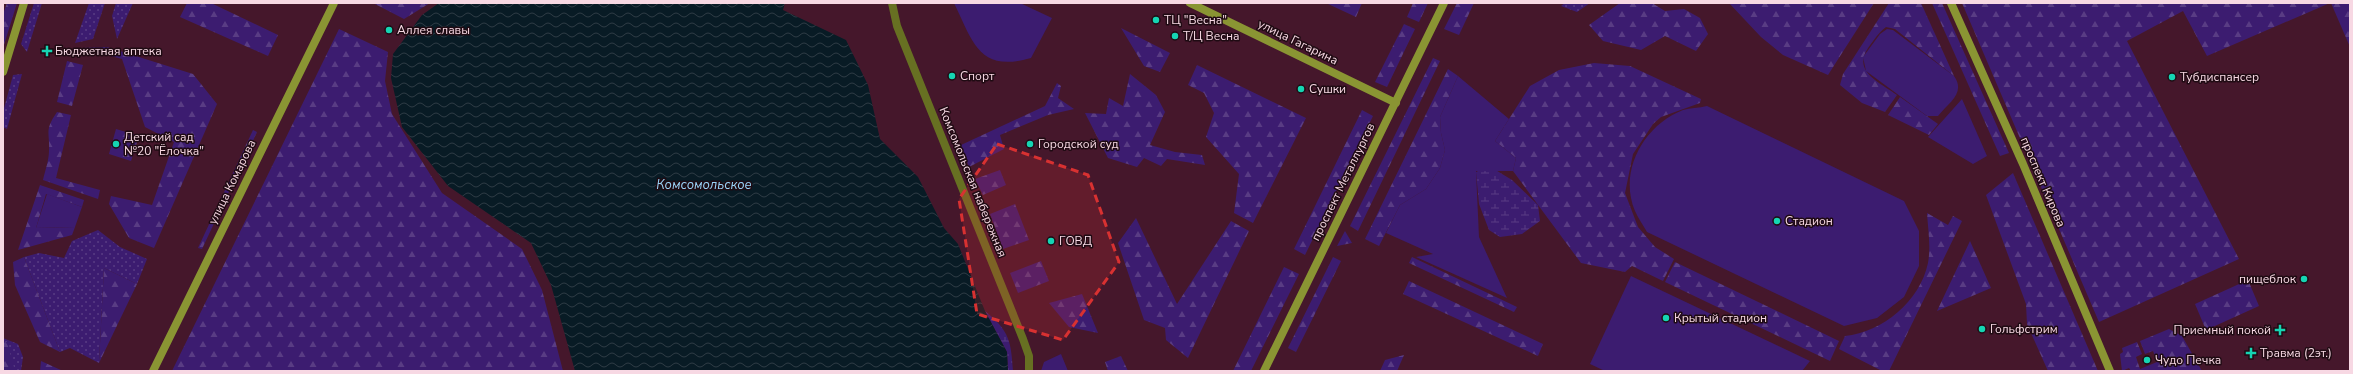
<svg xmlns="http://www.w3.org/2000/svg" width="2353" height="374" font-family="'Nunito Sans',sans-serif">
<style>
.grass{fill:url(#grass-dots)}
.forest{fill:url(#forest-firs)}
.wetland{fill:url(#wetland-marsh)}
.park{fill:#3c1c70}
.water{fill:url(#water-waves)}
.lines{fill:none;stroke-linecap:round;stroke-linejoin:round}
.street{stroke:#677022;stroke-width:8}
.secondary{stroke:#8a9533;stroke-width:8}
.marked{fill:#d83131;fill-opacity:0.2;stroke:#d83131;stroke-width:3;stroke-dasharray:8 5;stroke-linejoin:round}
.poi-dot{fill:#15d5b3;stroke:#1f0b13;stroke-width:1.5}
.labels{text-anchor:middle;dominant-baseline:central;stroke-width:3;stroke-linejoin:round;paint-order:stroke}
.poi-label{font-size:12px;fill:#f7d8e3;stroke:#1f0b13;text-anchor:start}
.street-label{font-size:12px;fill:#f7d8e3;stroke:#1f0b13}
.water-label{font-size:13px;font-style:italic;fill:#98d2f6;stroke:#1f0b13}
</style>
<defs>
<pattern id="grass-dots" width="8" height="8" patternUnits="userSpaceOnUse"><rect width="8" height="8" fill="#3c1c70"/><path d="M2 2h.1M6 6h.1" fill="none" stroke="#593c84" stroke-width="1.8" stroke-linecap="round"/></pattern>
<pattern id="forest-firs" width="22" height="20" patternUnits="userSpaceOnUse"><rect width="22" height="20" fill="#3c1c70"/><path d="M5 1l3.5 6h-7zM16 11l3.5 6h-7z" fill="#593c84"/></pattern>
<pattern id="wetland-marsh" width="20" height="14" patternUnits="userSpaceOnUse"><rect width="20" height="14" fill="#3c1c70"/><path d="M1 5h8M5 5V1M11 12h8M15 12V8" fill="none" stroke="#593c84"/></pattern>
<pattern id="water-waves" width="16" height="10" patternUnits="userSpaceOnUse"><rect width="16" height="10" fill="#081b25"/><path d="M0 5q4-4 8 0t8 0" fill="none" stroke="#2d3b44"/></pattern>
</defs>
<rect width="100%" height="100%" fill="#45172b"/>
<path class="grass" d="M34 3H42L27 52 21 44Z
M89 3H105L93 39 75 43Z
M116 3H133L117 39 112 16Z
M1565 3H1590L1577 12 1561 6Z
M22 74 7 129 3 127V112L13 75Z
M98 230 120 247 147 259 137 284 104 268 99 363 70 348 60 352 24 257 39 253 64 258 72 241Z
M3 338 18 344 23 357 21 371H3Z"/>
<path class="forest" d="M7 3H17L3 48V14Z
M187 3H211L278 35 268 56 180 17Z
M373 3H430L404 19Z
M1326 3H1362L1356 17Z
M1413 3H1428L1419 22 1407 17Z
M1457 3H1474L1459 35 1444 29Z
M1620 3H1652L1665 11 1684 9 1700 18 1708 34 1696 51 1665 36 1641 50 1603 41 1589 25Z
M1729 3H1874L1828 75 1783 55 1761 37Z
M1889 3H1921L1954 76 1895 29 1886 27C1878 33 1874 40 1868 48 1852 72 1880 82 1897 95L1885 112 1862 103 1840 85 1843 74Z
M1932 3H1942L2009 153 2000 156Z
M1962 3H2330L2207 56 2183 11 2127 41 2239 259 2099 322Z
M2330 3H2350V47L2331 3Z
M1404 24 1415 29 1387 87 1375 82Z
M1121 28 1170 53 1160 72 1144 66Z
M339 29 388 52 385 81 392 114 442 193 522 249 542 290 563 371H172Z
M107 47 193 74 217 104 154 248 129 238 109 204 111 196 152 205 174 142 145 127 122 59 82 48Z
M1433 58 1440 61 1358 231 1350 226Z
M67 61 83 65 72 106 57 102Z
M1594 63 1630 66 1701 99 1700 103 1661 117 1653 124 1633 154 1625 193 1638 227 1655 247 1674 259 1663 281 1632 266 1625 272 1581 263 1513 171 1516 158 1495 141 1530 86 1559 70Z
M1197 65 1306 118 1253 223 1234 213 1239 174 1206 137 1214 113 1204 93 1188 85Z
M1448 69 1458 76 1440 117 1441 133 1445 150 1440 168 1426 189 1400 205 1379 246 1365 239Z
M1130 74 1156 95 1165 112 1150 145 1175 152 1202 155 1205 165 1167 159 1161 166 1144 158 1137 167 1108 158 1085 113 1106 114 1109 98 1123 106Z
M1057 83 1061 86 1058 98 1074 109 1048 115 1000 135 1004 149 969 167 961 145 1045 106Z
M1900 97 1938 124 1929 135 1888 115Z
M1362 110 1373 116 1305 255 1294 249Z
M57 112 71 115 56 178 100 190 98 199 43 180C45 171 49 160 49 151 50 132 44 131 57 112Z
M116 129 139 136 131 161 109 154Z
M253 130 257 132 202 249 198 248Z
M1000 170 1006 185 983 195 975 179Z
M2013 173 2098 371H2048L2027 324 2026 304 1986 195Z
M40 185 84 200 82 207 46 194 36 228 75 227 72 235 18 250Z
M1015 204 1029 240 1003 249 990 214Z
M1927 213 1948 225 1953 216 1962 221 1889 371H1882L1839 349 1845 336C1883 332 1920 301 1928 263 1931 247 1928 229 1927 213Z
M1136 218 1177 304 1231 221 1249 231 1188 358 1166 340 1165 328 1144 320 1118 243Z
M1345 231 1352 243 1337 246Z
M1970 241 1991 288 1937 311Z
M24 257 60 352 40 342 15 285 13 262Z
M1333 257 1341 261 1296 352 1288 348Z
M1412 257 1517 307 1514 312 1409 263Z
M1041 261 1049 281 1018 293 1010 273Z
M1675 262 1839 341 1830 361 1665 282Z
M1284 267 1299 274 1251 371H1233Z
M104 268 137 284 99 363Z
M2248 280 2259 306 2206 330 2195 304Z
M1409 281 1543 344 1538 356 1403 294Z
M1082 294 1098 333 1069 327 1049 303Z
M2169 329 2182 336 2202 371H2131L2129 368 2122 371 2120 354 2123 352 2122 348 2137 342 2142 354 2136 357 2140 369 2157 362 2153 351 2145 354 2140 341Z
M7 342 15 371H3V343Z
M1404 355 1397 371H1380L1385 360Z
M1121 356 1128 371H1108L1105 362Z
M41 361 63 371H40Z"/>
<path class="wetland" d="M1489 166 1512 180 1538 205 1540 221 1522 234 1500 237 1489 230 1479 204 1476 172Z
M985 311C1010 331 1011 342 1013 371H1008L1007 352Z"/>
<path class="park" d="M954 3H1020L1052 18 1031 58C979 73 973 42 954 3Z
M1887 29 1893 30 1954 76C1966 93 1949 102 1938 116H1927L1866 71 1863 57 1880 34Z
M1458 76 1509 119 1495 141 1516 158 1513 171H1476L1479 237 1507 298 1416 257 1433 254 1386 233 1400 205 1426 189 1440 168 1445 150 1441 133 1440 117Z
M1962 99 1987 156 1973 164 1928 137Z
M1707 106 1904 201 1919 231V266L1904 297 1877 318 1844 326 1647 232C1643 225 1638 218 1635 211 1618 171 1644 125 1683 110 1690 108 1699 108 1707 106Z
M47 194 82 207 75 227 36 228Z
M1631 276 1810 361 1802 371H1605L1590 364Z
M1061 354 1068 371H1041L1044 362Z"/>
<path class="water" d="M439 3H785L783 10 846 40 868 85 880 139 918 177 944 228 958 244 985 311 1007 352 1008 371H575L551 285 531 243 448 186 402 127 391 78 393 54 422 15Z"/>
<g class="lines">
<path class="street" d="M892 3 897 26 1023 339 1029 356V371"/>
<path class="secondary" d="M1190 3 1396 103
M1951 3 2023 164 2110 371
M3 72 24 3
M153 371 334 3
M1264 371 1444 3"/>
</g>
<path class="marked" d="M997 144 1088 175 1119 262 1063 340 977 314 959 199Z"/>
<g class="poi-dot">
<circle cx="1156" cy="20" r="4"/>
<circle cx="389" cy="30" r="4"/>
<circle cx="1175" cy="36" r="4"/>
<path d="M45 45h4v4h4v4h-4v4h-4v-4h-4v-4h4z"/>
<circle cx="952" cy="76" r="4"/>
<circle cx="2172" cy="77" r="4"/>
<circle cx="1301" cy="89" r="4"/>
<circle cx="116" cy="144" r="4"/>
<circle cx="1030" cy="144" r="4"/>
<circle cx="1777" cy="221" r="4"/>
<circle cx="1051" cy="241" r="4"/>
<circle cx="2304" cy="279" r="4"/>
<circle cx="1666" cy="318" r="4"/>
<circle cx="1982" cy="329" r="4"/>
<path d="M2278 324h4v4h4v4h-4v4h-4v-4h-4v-4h4z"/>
<path d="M2249 347h4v4h4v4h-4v4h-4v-4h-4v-4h4z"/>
<circle cx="2147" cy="360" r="4"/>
</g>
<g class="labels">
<g class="poi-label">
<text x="1164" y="20">ТЦ "Весна"</text>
<text x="397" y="30">Аллея славы</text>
<text x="1183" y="36">Т/Ц Весна</text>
<text x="55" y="51">Бюджетная аптека</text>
<text x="960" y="76">Спорт</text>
<text x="2180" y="77">Тубдиспансер</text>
<text x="1309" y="89">Сушки</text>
<text x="124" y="137">Детский сад<tspan x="124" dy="14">№20 "Ёлочка"</tspan></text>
<text x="1038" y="144">Городской суд</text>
<text x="1785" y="221">Стадион</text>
<text x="1059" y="241">ГОВД</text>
<text x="2296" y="279" text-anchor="end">пищеблок</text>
<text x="1674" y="318">Крытый стадион</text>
<text x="1990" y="329">Гольфстрим</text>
<text x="2271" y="330" text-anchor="end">Приемный покой</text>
<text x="2260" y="353">Травма (2эт.)</text>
<text x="2155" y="360">Чудо Печка</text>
</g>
<g class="street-label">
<text transform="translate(1298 42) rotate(26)">улица Гагарина</text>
<text transform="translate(232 182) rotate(-64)">улица Комарова</text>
<text transform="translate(973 182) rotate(68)">Комсомольская набережная</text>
<text transform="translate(1343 182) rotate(-64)">проспект Металлургов</text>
<text transform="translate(2043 182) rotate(67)">проспект Кирова</text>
</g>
<g class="water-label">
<text x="704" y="185">Комсомольское</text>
</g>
</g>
<rect width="2353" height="374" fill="none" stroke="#f7d8e3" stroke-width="8"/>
</svg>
